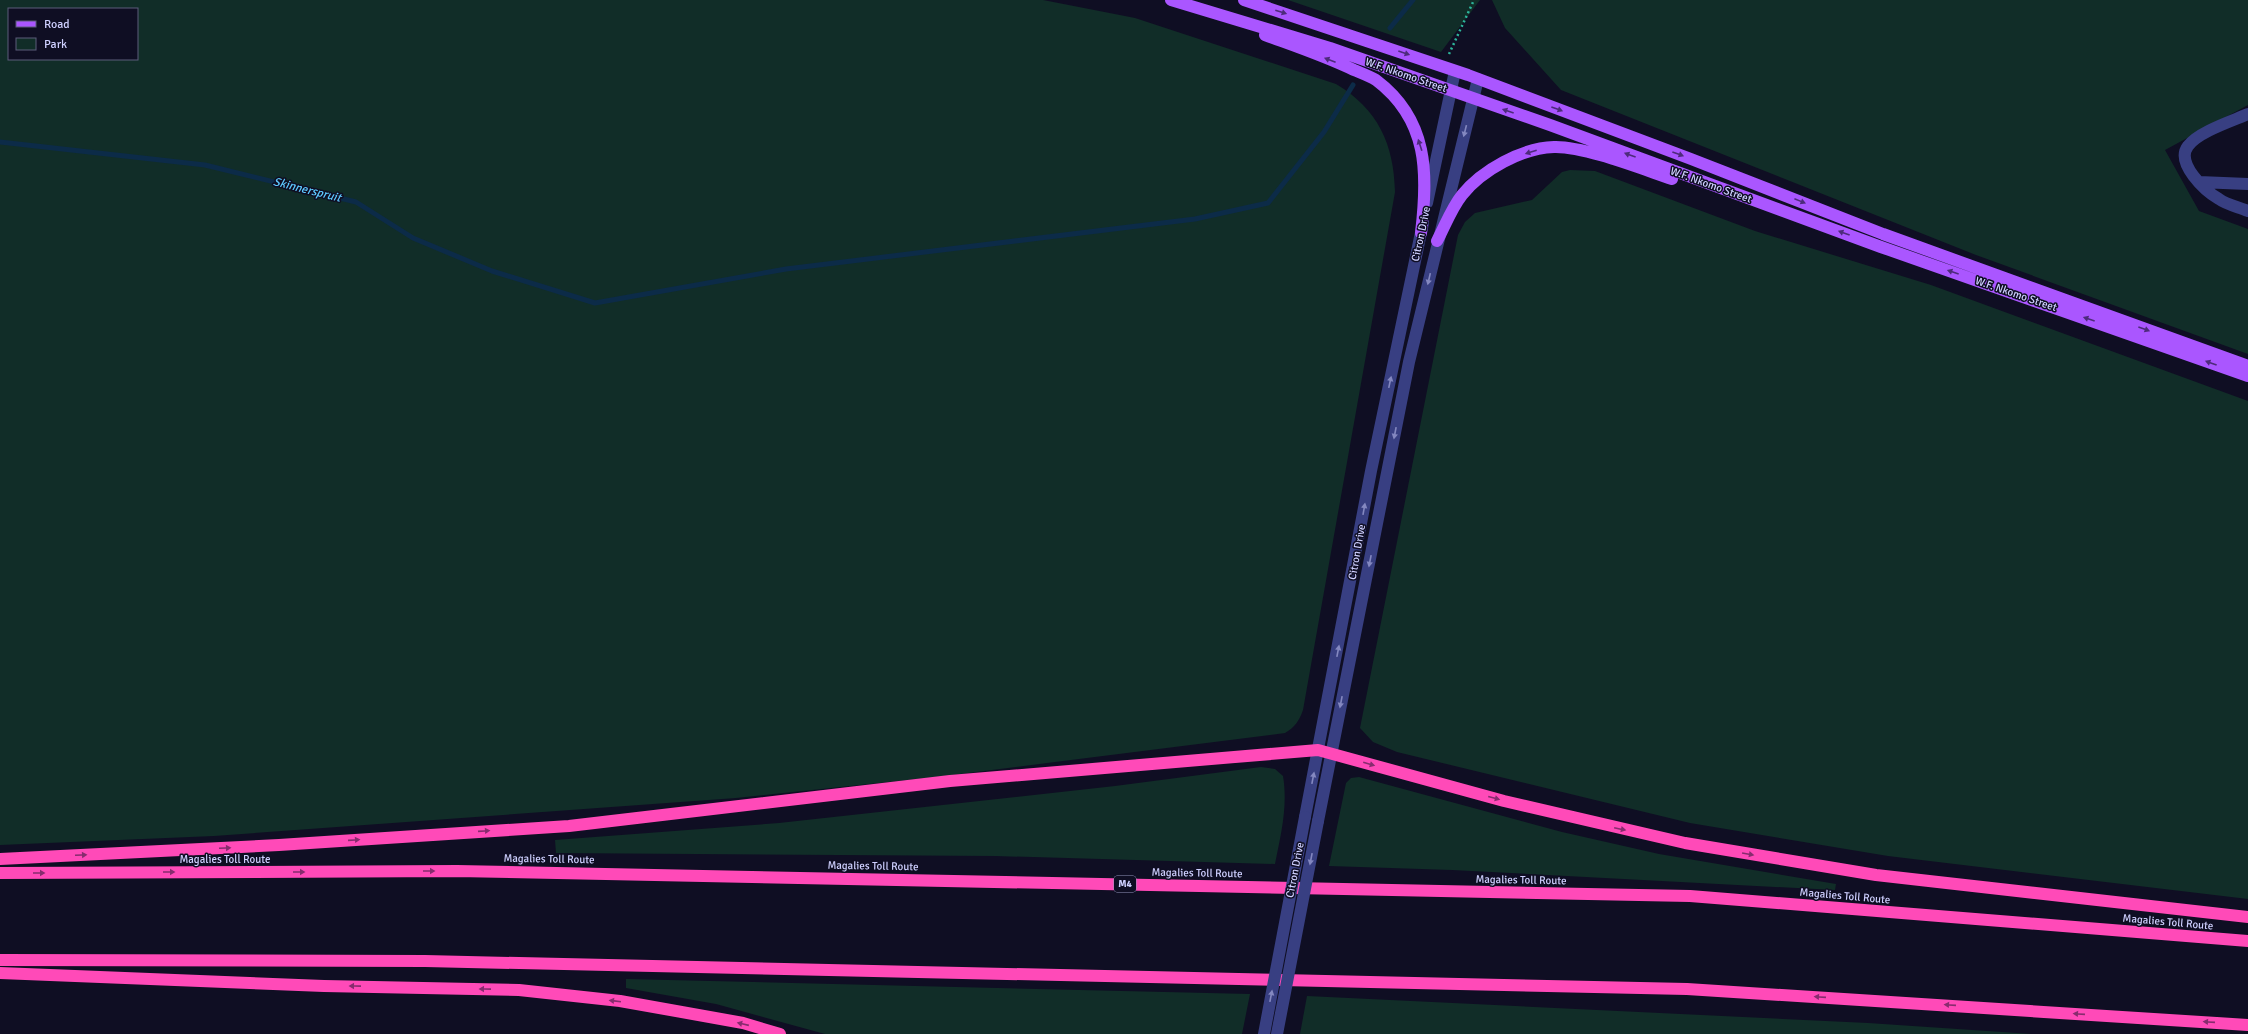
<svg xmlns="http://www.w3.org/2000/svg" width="2248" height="1034" font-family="Signika,sans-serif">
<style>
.green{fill:#112d28;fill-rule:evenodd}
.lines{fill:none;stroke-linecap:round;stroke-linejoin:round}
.stream{stroke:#0c2b48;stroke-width:5}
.path{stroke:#2db59b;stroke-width:2.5;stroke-dasharray:2 3;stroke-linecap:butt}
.minor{stroke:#383f82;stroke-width:12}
.major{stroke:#aa56ff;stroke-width:12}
.highway{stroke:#ff4ab8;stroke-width:12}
.minor-bridge{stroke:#383f82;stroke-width:12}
.oneway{fill:#4d2b7b}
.oneway2{fill:#8488c0}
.oneway3{fill:#872c6e}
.labels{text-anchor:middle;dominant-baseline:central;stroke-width:3;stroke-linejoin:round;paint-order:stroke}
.shield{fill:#0f0e23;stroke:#9596bd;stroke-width:1}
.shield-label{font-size:10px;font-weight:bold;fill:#cfd0ff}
.street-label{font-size:11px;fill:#cfd0ff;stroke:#0f0e23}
.water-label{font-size:12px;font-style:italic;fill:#5dc9ff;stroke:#0f0e23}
</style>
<rect width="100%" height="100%" fill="#0f0e23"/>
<path class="green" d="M0 0H1043L1135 18 1336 84C1378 109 1394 144 1395 192L1303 710C1299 721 1295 727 1285 733L936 777 736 798 214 836 0 845ZM9 9H137V59H9Z
M1288 0H1480L1441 52Z
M1492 0H2248V105L2165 150 2199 211 2248 229V354L1976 255 1561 90 1505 28Z
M1570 170 1595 171 1755 231 1931 285 2248 401V899L1888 856 1690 823 1397 752 1373 742 1360 728 1458 235 1465 222 1475 213 1532 200 1562 172Z
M1261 767 1275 769 1283 776C1288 806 1281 834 1275 864L995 856 556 853 555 840 779 823 1115 786Z
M1359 777 1562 832 1659 854 1836 884 1835 890 1452 870 1329 866 1346 783 1351 778Z
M626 979 1250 994 1242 1034H825L716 1004 626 988Z
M1307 996 1868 1023 2032 1034H1300Z"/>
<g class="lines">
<path class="stream" d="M1390 28 1413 0
M0 142 205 165 356 202 413 238 492 271 595 303 786 269 1195 219 1268 203 1324 132 1353 85"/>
<path class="path" d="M1449 54 1474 0"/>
<path class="minor" d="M2248 114C2232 121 2198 132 2188 146 2175 163 2205 191 2219 199 2227 205 2239 207 2248 211
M2199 182 2248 184
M1427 203 1455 71
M1305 817 1371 471 1423 223
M1318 821 1409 362 1478 79"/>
<path class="major" d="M1171 0 1330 48 1550 125 1881 247 2248 376
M1244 0 1468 75 1691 159 1883 234 2248 366
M1265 35C1295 46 1325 56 1354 70 1361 73 1369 76 1376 80 1429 120 1428 174 1421 233
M1437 241C1445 226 1451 209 1462 195 1482 170 1522 148 1554 147 1584 146 1642 169 1672 179"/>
<path class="highway" d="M0 859 279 845 569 826 950 781 1318 750 1504 801 1685 843 1876 875 2248 917
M0 873 457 871 1690 896 2248 941
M0 960 425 961 1687 989 2248 1025
M0 973 324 986 519 990 620 1001 743 1023 780 1034"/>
<path class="minor-bridge" d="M1264 1034 1305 817
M1277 1034 1318 821"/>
</g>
<defs><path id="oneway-solid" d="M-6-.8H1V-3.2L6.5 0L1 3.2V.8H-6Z"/></defs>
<g class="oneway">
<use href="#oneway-solid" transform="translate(1281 12) rotate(18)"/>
<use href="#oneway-solid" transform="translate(1404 53) rotate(19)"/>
<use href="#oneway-solid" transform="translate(1330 60) rotate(-159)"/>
<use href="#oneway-solid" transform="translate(1557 109) rotate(20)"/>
<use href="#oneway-solid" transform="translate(1508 111) rotate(-161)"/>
<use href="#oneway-solid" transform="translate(1420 145) rotate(-108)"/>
<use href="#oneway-solid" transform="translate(1531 152) rotate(162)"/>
<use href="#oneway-solid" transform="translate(1678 154) rotate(20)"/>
<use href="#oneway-solid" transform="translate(1630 155) rotate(-160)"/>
<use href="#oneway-solid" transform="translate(1800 201) rotate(22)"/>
<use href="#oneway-solid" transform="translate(1844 233) rotate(-160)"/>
<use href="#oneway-solid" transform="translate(1953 272) rotate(-161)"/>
<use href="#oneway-solid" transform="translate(2089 319) rotate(-161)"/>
<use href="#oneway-solid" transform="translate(2144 329) rotate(20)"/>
<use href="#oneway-solid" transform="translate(2211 363) rotate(-160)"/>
</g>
<g class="oneway2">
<use href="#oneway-solid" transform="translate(1465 131) rotate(104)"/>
<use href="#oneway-solid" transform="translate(1429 279) rotate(103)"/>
<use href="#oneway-solid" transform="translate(1390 382) rotate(-78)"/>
<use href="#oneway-solid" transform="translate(1395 433) rotate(101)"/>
<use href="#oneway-solid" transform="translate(1364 509) rotate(-80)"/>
<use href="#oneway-solid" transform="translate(1370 561) rotate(101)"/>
<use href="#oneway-solid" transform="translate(1338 651) rotate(-79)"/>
<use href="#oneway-solid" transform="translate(1341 702) rotate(101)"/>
<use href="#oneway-solid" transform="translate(1313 778) rotate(-79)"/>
<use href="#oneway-solid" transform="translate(1311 859) rotate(101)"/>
<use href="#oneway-solid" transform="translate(1271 996) rotate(-79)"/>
</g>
<g class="oneway3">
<use href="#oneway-solid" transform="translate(1369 764) rotate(16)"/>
<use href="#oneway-solid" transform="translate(1494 798) rotate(15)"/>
<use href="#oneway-solid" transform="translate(1620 829) rotate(12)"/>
<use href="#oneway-solid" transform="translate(484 831) rotate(-4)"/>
<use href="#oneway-solid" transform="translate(354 840) rotate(-4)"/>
<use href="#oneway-solid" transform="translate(225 848) rotate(-3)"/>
<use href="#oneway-solid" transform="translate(1748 854) rotate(10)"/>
<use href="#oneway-solid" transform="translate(81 855) rotate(-3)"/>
<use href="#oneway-solid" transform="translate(429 871)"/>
<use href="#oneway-solid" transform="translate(169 872)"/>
<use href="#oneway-solid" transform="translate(299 872)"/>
<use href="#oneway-solid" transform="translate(39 873)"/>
<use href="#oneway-solid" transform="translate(355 986) rotate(-179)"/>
<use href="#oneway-solid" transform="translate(485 989) rotate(-179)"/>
<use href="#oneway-solid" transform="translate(1820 997) rotate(-176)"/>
<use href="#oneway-solid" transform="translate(615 1001) rotate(-173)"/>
<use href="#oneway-solid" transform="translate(1950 1005) rotate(-176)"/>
<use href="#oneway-solid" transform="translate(2079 1014) rotate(-176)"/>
<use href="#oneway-solid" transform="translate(2209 1022) rotate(-176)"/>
<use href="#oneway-solid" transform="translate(743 1024) rotate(-167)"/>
</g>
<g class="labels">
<rect class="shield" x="1114" y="876" width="22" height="16" rx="3"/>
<g class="shield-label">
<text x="1125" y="884">M4</text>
</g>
<g class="street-label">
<text transform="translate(1406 75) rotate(19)">W.F. Nkomo Street</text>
<text transform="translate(1711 185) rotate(20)">W.F. Nkomo Street</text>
<text transform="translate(1421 234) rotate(-78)">Citron Drive</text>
<text transform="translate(2016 294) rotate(19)">W.F. Nkomo Street</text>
<text transform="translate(1357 552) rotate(-80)">Citron Drive</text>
<text x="225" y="859">Magalies Toll Route</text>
<text transform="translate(549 859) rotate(1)">Magalies Toll Route</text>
<text transform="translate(873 866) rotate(1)">Magalies Toll Route</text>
<text transform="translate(1295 870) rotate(-79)">Citron Drive</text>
<text transform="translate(1197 873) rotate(1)">Magalies Toll Route</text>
<text transform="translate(1521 880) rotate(1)">Magalies Toll Route</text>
<text transform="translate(1845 896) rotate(5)">Magalies Toll Route</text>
<text transform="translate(2168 922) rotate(5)">Magalies Toll Route</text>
</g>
<g class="water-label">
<text transform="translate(307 190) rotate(14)">Skinnerspruit</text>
</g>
</g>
<rect x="8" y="8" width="130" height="52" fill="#0f0e23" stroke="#5c5c7b"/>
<rect x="16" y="21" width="20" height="6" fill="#aa56ff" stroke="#5c5c7b"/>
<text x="44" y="28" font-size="12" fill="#cfd0ff">Road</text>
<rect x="16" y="38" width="20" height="12" fill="#112d28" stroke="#5c5c7b"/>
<text x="44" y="48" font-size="12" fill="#cfd0ff">Park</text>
</svg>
